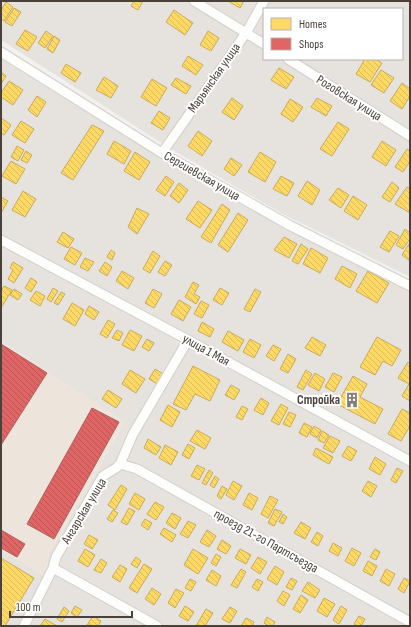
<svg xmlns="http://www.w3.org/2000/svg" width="411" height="627" font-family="'Sofia Sans Condensed',sans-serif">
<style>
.residential{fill:#e6e2dd;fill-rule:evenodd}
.commercial{fill:#ede4dc}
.parking{fill:#e5e2df}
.homes{fill:url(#homes-back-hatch);stroke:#c8ab59}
.shops{fill:url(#shops-back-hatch);stroke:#b35b59}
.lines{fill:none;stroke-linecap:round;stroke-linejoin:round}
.minor-casing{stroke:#d1cfcc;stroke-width:11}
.minor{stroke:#fdfdfc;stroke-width:9}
.labels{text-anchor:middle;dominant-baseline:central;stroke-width:4;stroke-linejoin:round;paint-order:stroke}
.street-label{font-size:13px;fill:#49413a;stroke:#fff}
.poi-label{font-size:13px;font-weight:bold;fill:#49413a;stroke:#fff;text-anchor:end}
</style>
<defs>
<pattern id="homes-back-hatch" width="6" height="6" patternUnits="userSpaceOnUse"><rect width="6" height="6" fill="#ffd966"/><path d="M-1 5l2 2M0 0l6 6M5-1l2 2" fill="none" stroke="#dcbb59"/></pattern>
<pattern id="shops-back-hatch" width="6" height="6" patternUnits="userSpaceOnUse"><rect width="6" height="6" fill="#e06666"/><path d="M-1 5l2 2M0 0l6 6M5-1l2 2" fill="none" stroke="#b85655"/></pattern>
</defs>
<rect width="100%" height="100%" fill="#f3f1ee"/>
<path class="residential" d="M1 1H410V277L281 213 171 149 1 40ZM264 9H402V59H264Z
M1 58 181 170 276 223 371 270 410 291V626H1V550L45 576 49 553 125 422 1 341Z"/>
<path class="commercial" d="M1 341 125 422 49 553 45 576 1 550Z"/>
<path class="parking" d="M35 580 40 583 15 626H8Z"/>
<path class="homes" d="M134 1H143L138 10 131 6Z
M228 1H244L240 8Z
M6 2 13 7 4 21 1 19V10Z
M14 8 21 12 12 26 5 22Z
M174 10 193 23 185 35 166 22Z
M25 30 37 37 28 51 16 44Z
M46 31 53 36 45 48 38 43Z
M208 31 219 38 211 51 200 45Z
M54 36 60 40 53 53 47 49Z
M188 56 203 65 196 75 182 66Z
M365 59H375L382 63 370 82 356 74Z
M66 64 81 73 75 82 61 73Z
M279 68 294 77 286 89 271 80Z
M381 70 394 78 384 93 371 85Z
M1 72 6 76 1 84Z
M104 77 118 86 111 98 96 90Z
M176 78 191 86 186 94 171 85Z
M152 79 167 88 156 106 141 97Z
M9 81 23 90 13 105 1 97V93Z
M402 83 410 89V96L402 109 390 101Z
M37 96 46 102 37 117 28 110Z
M232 98 243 106 234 120 222 112Z
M317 98 332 106 326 116 311 107Z
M290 99 303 107 293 122 281 114Z
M159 111 170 118 163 130 151 123Z
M1 118 11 125 4 135 1 133Z
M21 121 34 129 25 143 12 135Z
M338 122 349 129 332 156 320 149Z
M92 125 104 131 73 180 61 173Z
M198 131 212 141 202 156 188 146Z
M114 141 131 151 124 164 107 154Z
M382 141 396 150 386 166 372 157Z
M17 146 24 150 18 161 11 157Z
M407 149 410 151V161L403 172 395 167Z
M26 151 32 155 27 163 21 160Z
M135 152 150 162 139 180 124 171Z
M260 152 276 162 265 182 248 172Z
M231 158 242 165 234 176 224 169Z
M11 161 25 169 16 184 2 176Z
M166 176 174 182 165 196 156 190Z
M281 176 294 183 287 196 273 189Z
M307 181 320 190 312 205 298 196Z
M392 182 399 188 390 202 382 197Z
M179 183 188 190 179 203 170 196Z
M407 187 410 189V213L395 204Z
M338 188 349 195 341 208 329 200Z
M23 191 36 199 25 217 12 210Z
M353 196 367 205 358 220 344 211Z
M1 197 8 201 1 213Z
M198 201 212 210 200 228 186 219Z
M222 204 230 210 211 243 201 237Z
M137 208 149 214 137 234 128 227Z
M238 213 248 220 228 252 218 245Z
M405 229 410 233V239L403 249 396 245Z
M390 231 399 236 389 252 380 247Z
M63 232 74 239 68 248 57 242Z
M284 237 297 244 289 258 274 250Z
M301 244 308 249 298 264 292 261Z
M409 244H410V261L402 255Z
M71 247 82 253 75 265 64 259Z
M311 248 328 258 320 273 303 264Z
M111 250 115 253 112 260 107 257Z
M153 251 160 256 150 273 143 269Z
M85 258 94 262 88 271 80 267Z
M165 261 172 265 165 276 158 272Z
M13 262 23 268 14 283 8 279 13 270 10 268Z
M105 262 112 267 107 276 99 271Z
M342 266 357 274 350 288 335 279Z
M122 271 134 278 128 289 116 281Z
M368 271 389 283 377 303 356 291Z
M31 278 37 282 31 292 25 288Z
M193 282 199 285 194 294 200 297 196 304 185 297Z
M4 286 12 290 1 308V291Z
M53 288 58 291 51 302 47 299Z
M220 288 229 293 222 305 213 300Z
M14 289 22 294 18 300 10 295Z
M153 289 162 294 154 308 145 303Z
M255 289 261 292 250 312 244 309Z
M36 291 45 296 40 306 30 300Z
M61 292 65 294 58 305 54 303Z
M179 300 191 307 183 321 171 314Z
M201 301 209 305 202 318 194 314Z
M72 303 84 310 75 326 63 319Z
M89 306 99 312 94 320 85 314Z
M108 320 115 324 107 338 100 334Z
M202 322 214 329 210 337 198 331Z
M117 330 123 333 119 341 112 338Z
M130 330 142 336 134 351 122 345Z
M228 331 244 340 238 351 222 342Z
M312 337 326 345 320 356 305 348Z
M377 337 401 350 392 366 383 361 375 375 360 367Z
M147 339 154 343 149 351 142 347Z
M250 339 261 345 254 358 243 352Z
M273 345 281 349 274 361 266 356Z
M288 354 296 359 288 373 280 369Z
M408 362 410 364V401L402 396 409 384 398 378Z
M193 366 220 380 210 401 195 394 186 410 173 404Z
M155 369 165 375 159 385 149 379Z
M130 370 145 379 136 393 122 384Z
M306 370 312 374 303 390 297 387Z
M315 373 325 379 319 391 308 385Z
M333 373 342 377 334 392 325 387Z
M353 376 367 384 360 397 383 409 375 424 337 404Z
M231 385 240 390 234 400 225 395Z
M108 390 122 399 116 408 102 399Z
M261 398 269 403 263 415 254 410Z
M281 404 288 408 279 425 271 421Z
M168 405 180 412 172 427 160 420Z
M242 406 248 409 242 420 236 417Z
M402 409 410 413V426L401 441 388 434Z
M289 412 296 415 290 427 283 424Z
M304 423 312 427 307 437 299 433Z
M314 426 321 430 317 438 310 434Z
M197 430 211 438 205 449 190 441Z
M322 431 329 435 324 443 318 440Z
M330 436 340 441 333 453 323 448Z
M148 439 161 447 156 455 144 448Z
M188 444 195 448 189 459 182 455Z
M165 445 178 452 171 465 159 458Z
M348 446 357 451 351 461 342 456Z
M316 448 333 457 329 464 313 455Z
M375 457 386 464 380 475 369 469Z
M197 465 205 469 199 480 191 476Z
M397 468 403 471 396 483 391 480Z
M209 470 213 473 206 485 202 483Z
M215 476 219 479 214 488 210 485Z
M233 481 242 486 234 500 226 495Z
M368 481 377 486 371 497 362 491Z
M121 485 127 489 115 510 108 505Z
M222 486 227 489 221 499 217 496Z
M135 493 145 499 139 510 129 504Z
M249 493 258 498 252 510 243 505Z
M270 496 278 500 268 518 261 514Z
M155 502 164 507 156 520 147 514Z
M129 508 135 511 127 525 121 522Z
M275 509 282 512 274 526 268 523Z
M113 510 118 513 112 522 107 519Z
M172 513 181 518 175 529 166 523Z
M283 514 287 517 283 524 279 522Z
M145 519 152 523 148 530 141 525Z
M188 521 196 525 188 538 180 534Z
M301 522 311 528 305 539 294 533Z
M164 528 176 535 172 542 160 534Z
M207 530 216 536 209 547 200 542Z
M317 532 323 536 318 546 311 542Z
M89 535 98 540 92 549 84 544Z
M222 540 231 546 226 554 217 549Z
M333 543 342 548 338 556 329 551Z
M352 548 361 553 354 566 345 561Z
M85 549 95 555 88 567 78 561Z
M193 549 208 558 198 574 184 565Z
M240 549 251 555 246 564 235 558Z
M375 549 380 552 376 560 370 557Z
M216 554 221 557 216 566 211 563Z
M136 557 141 561 137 568 131 564Z
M258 557 267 562 260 574 251 568Z
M1 558 34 578 5 626H1Z
M101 559 107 563 101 573 94 570Z
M368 561 377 566 372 576 363 571Z
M144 564 152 569 137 593 129 588Z
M120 565 127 569 120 582 112 577Z
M275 566 284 572 277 585 267 579Z
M241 569 246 572 237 588 231 585Z
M386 569 395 574 389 586 380 581Z
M212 570 221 576 216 586 206 580Z
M291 578 297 581 292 590 286 587Z
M404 578 410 581 404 593 398 589Z
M190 579 196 582 191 591 185 588Z
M257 579 263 582 258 591 252 587Z
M308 582 320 590 315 598 302 591Z
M152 588 161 594 154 605 145 599Z
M176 589 184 593 175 608 168 603Z
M283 591 290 595 284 606 277 601Z
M301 595 308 600 300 613 293 609Z
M324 598 335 604 327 617 317 611Z
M75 606 82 610 77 617 71 613Z
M185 606 194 612 188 621 179 616Z
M341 606 347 610 339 624 333 620Z
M64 607 69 611 62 622 57 619Z
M230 607 237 611 230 623 222 619Z
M206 609 213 613 205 626H196Z
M93 616 101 621 98 626 87 625Z
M359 616 365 619 361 626H357L354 624Z
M267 617 275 622 273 626H269L264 623Z
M246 618 254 622 252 626H241Z
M45 619 57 626H40Z"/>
<path class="shops" d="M1 344 47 373 1 445Z
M92 408 119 422 54 539 27 524Z
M1 530 25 544 17 557 1 548Z"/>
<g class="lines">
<defs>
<path id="minor" d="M194 1 264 44
M1 52 162 153 289 225 410 286
M288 59 410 136
M162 153 246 33 264 1
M1 240 188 340 410 461
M120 464 137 469 410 622
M53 568 157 626
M24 626 53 568 56 557 103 476 116 468 120 464 133 434 188 340"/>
</defs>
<use href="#minor" class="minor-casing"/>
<use href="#minor" class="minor"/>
</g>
<defs>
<symbol id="building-bare" viewBox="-9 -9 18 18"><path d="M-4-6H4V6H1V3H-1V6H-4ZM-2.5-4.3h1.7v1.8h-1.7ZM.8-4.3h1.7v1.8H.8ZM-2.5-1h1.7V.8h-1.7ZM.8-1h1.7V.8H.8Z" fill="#847f79" stroke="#fff" stroke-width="2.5" paint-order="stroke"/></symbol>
</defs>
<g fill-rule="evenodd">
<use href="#building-bare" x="341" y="389" width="22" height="22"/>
</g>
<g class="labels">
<g class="street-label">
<text transform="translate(214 78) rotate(-55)">Марьянская улица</text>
<text transform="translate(349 98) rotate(32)">Роговская улица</text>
<text transform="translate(202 176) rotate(30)">Сергиевская улица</text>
<text transform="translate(206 350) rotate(29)">улица 1 Мая</text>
<text transform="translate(84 511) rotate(-59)">Ангарская улица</text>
<text transform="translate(266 541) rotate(29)">проезд 21-го Партсъезда</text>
</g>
<g class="poi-label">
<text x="340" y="400">Стройка</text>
</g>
</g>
<rect width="411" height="627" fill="none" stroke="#49413a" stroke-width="4"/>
<rect x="263" y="8" width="140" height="52" fill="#ffffff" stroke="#b6b3b0"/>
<rect x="271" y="18" width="20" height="12" fill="#ffd966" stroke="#b6b3b0"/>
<text x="299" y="28" font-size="12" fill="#49413a">Homes</text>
<rect x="271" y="38" width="20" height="12" fill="#e06666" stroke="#b6b3b0"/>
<text x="299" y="48" font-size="12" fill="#49413a">Shops</text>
<path d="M10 611v6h122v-6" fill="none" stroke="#49413a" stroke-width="2"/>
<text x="16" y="611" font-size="12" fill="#49413a" stroke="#ffffff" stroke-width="3" paint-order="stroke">100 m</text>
</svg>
